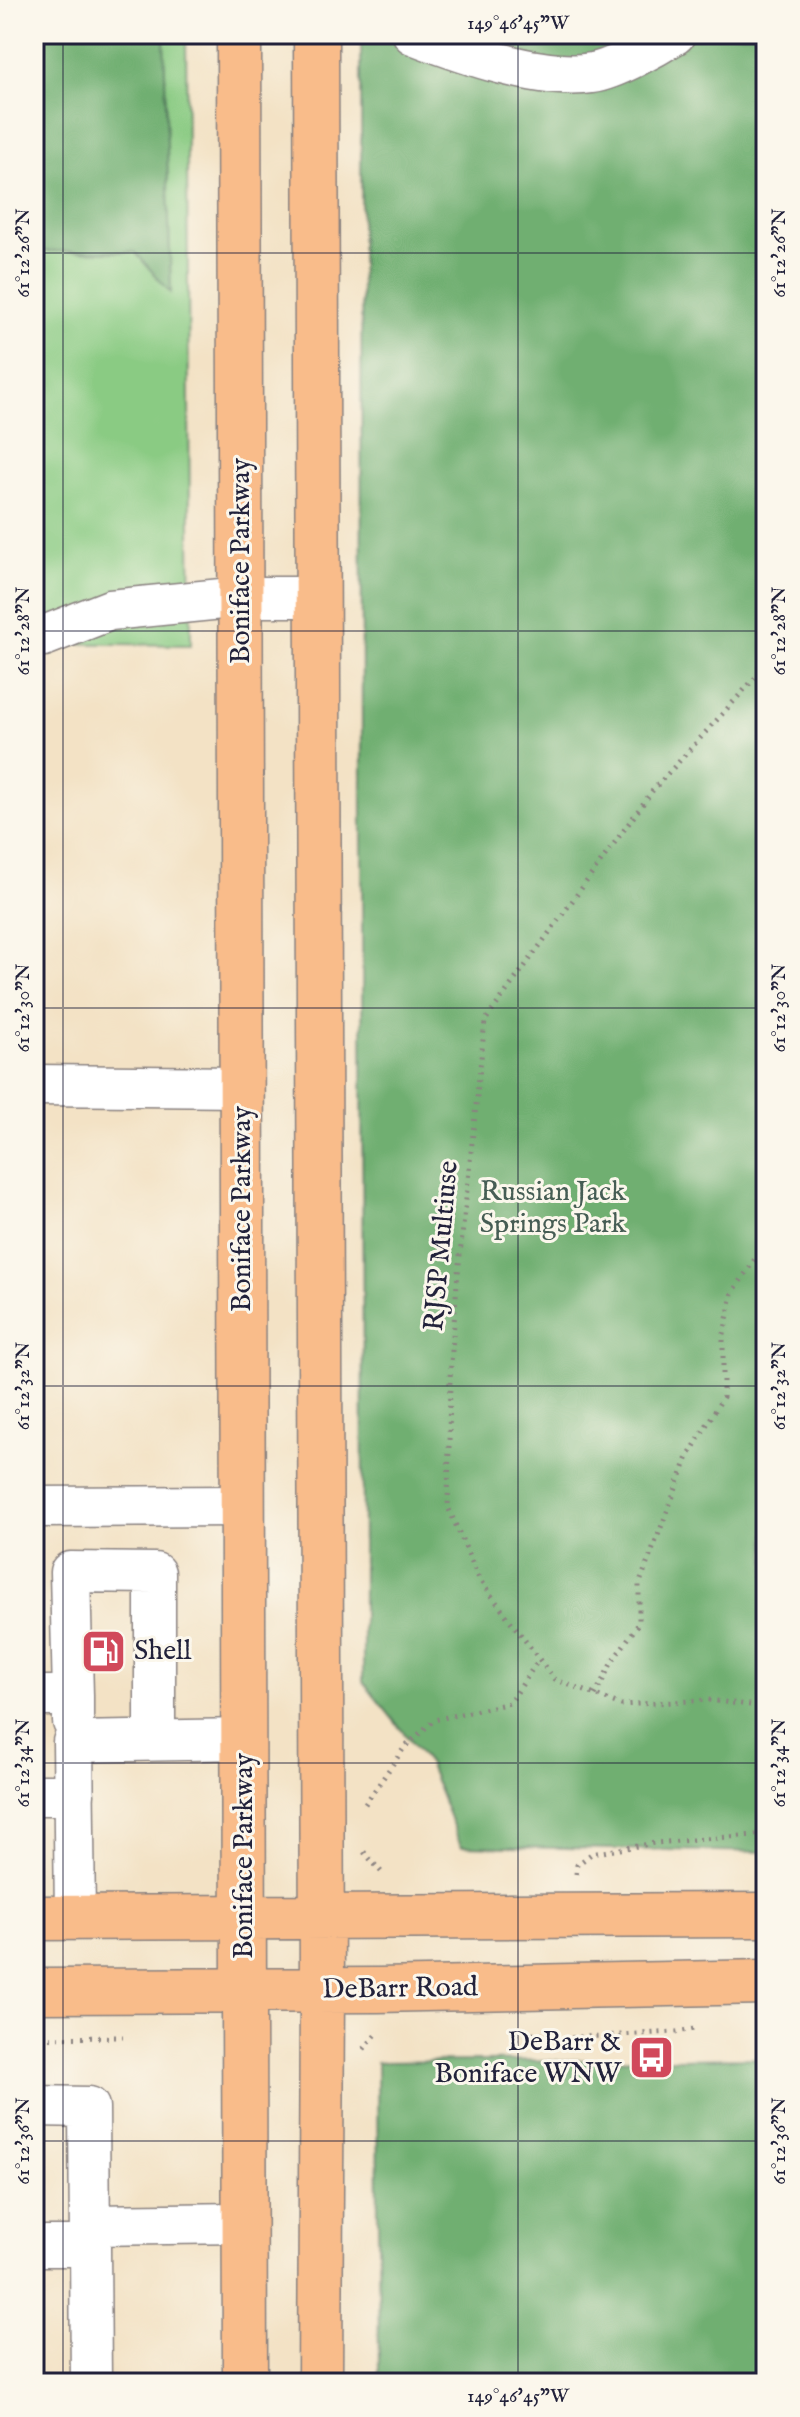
<svg xmlns="http://www.w3.org/2000/svg" width="800" height="2417" font-family="'IM FELL English',serif">
<style>
.green{fill:#8acb83;stroke:#56765f;stroke-width:2}
.forest{fill:#6faf71;stroke:#486856;stroke-width:2}
.lines{fill:none;stroke-linecap:round;stroke-linejoin:round}
.minor-casing{stroke:#8a8280;stroke-width:43}
.major-casing{stroke:#8a8280;stroke-width:47}
.path{stroke:#8a8280;stroke-width:5;stroke-dasharray:2 6;stroke-linecap:butt}
.minor{stroke:#fff;stroke-width:40}
.major{stroke:#f9bc8a;stroke-width:44}
.ticks{fill:none;stroke:#22223b;stroke-width:2;stroke-opacity:0.45}
.labels{text-anchor:middle;dominant-baseline:central;stroke-width:6;stroke-linejoin:round;paint-order:stroke}
.street-label{font-size:28px;fill:#22223b;stroke:#fbf7ec}
.park-label{font-size:28px;fill:#465d54;stroke:#fbf7ec}
.poi-label{font-size:28px;fill:#22223b;stroke:#fbf7ec;text-anchor:start}
.neatline{fill:none;stroke:#22223b;stroke-width:3}
.ticks-label{font-size:20px;text-anchor:middle;fill:#22223b}
</style>
<rect width="100%" height="100%" fill="#fbf7ec"/>
<filter id="ink" filterUnits="userSpaceOnUse"><feTurbulence type="fractalNoise" baseFrequency=".0125" numOctaves="2"/><feDisplacementMap in="SourceGraphic" scale="16" xChannelSelector="R" yChannelSelector="G"/><feConvolveMatrix kernelMatrix="1 2 1 2 8 2 1 2 1" color-interpolation-filters="sRGB"/></filter>
<filter id="wash" filterUnits="userSpaceOnUse"><feTurbulence type="fractalNoise" baseFrequency=".006" numOctaves="4" result="noise"/><feDisplacementMap in="SourceGraphic" scale="32" xChannelSelector="R" yChannelSelector="G"/><feGaussianBlur stdDeviation="1.8" result="paint"/><feColorMatrix in="noise" values="0 0 0 0 0 0 0 0 0 0 0 0 0 0 0 0 0 1.4 0 .05"/><feComposite in="paint" operator="in"/></filter>
<g filter="url(#wash)">
<rect width="100%" height="100%" fill="#f3e2c5"/>
<path class="green" d="M34 34H186L191 645 34 643Z"/>
<path class="forest" d="M34 34H164L171 293 135 252 34 251Z
M361 34H766V1852L461 1846 428 1763 363 1682Z
M766 2058V2383H379L377 2062Z"/>
</g>
<g filter="url(#ink)">
<g class="lines">
<defs>
<path id="minor" d="M413 34C462 53 540 81 592 73 614 70 656 46 675 34
M34 636H44L110 610 242 597H317
M34 1085 242 1087
M34 1507 243 1506
M34 1696H73V1722
M73 1696 70 1572 155 1573V1740
M34 1795H74
M75 1918 73 1742 244 1739
M34 2106 89 2107 91 2383
M90 2225 244 2223
M34 2246H90"/>
<path id="major" d="M239 34 245 2383
M316 34 322 1991 320 2383
M34 1918 766 1915
M34 1991 378 1990 766 1982"/>
</defs>
<use href="#minor" class="minor-casing"/>
<use href="#major" class="major-casing"/>
<path class="path" d="M766 666 653 790 485 1021 457 1283 450 1377 448 1507 479 1579 554 1679 621 1705 708 1700 766 1707
M595 1695 612 1662 639 1623V1585L688 1457 723 1397V1339L732 1294 766 1242
M365 1804 404 1748 434 1720 510 1703 539 1659
M364 1852 383 1874
M576 1874 577 1865 591 1854 655 1843 766 1834
M532 2033 563 2038 676 2032 694 2029
M34 2038 123 2037
M364 2049 378 2032"/>
<use href="#minor" class="minor"/>
<use href="#major" class="major"/>
</g>
</g>
<path class="ticks" d="M63 34V2383M518 34V2383M34 253H766M34 631H766M34 1008H766M34 1386H766M34 1763H766M34 2141H766"/>
<defs>
<symbol id="fuel-square" viewBox="-11 -11 22 22"><rect x="-9" y="-9" width="18" height="18" rx="4" fill="#d1495b" stroke="#fbf7ec"/><path d="M-5.5-6h7V0h2V4h1.3V-2.5L3-4.5l.8-.8L6-3V5H2.5V1h-1V6h-7ZM-4.2-4.7v3.2H.2V-4.7Z" fill="#fff"/></symbol>
<symbol id="bus-square" viewBox="-11 -11 22 22"><rect x="-9" y="-9" width="18" height="18" rx="4" fill="#d1495b" stroke="#fbf7ec"/><path d="M-5-6H5V4H4V6H2V4H-2V6H-4V4H-5ZM-3.5-4V0h7V-4ZM-3.5 1.2v1.5H-2V1.2ZM2 1.2v1.5H3.5V1.2Z" fill="#fff"/></symbol>
</defs>
<g fill-rule="evenodd">
<use href="#fuel-square" x="78" y="1626" width="51" height="51"/>
<use href="#bus-square" x="626" y="2032" width="51" height="51"/>
</g>
<g class="labels">
<g class="street-label">
<text transform="translate(241 561) rotate(-90)">Boniface Parkway</text>
<text transform="translate(242 1209) rotate(-90)">Boniface Parkway</text>
<text transform="translate(442 1246) rotate(-85)">RJSP Multiuse</text>
<text transform="translate(244 1856) rotate(-90)">Boniface Parkway</text>
<text transform="translate(400 1989) rotate(-1)">DeBarr Road</text>
</g>
<g class="park-label">
<text x="553" y="1192">Russian Jack<tspan x="553" dy="32">Springs Park</tspan></text>
</g>
<g class="poi-label">
<text x="134" y="1651">Shell</text>
<text x="621" y="2042" text-anchor="end">DeBarr &amp;<tspan x="621" dy="32">Boniface WNW</tspan></text>
</g>
</g>
<rect width="800" height="2417" fill="none" stroke="#fbf7ec" stroke-width="88"/>
<rect x="44" y="44" width="712" height="2329" class="neatline"/>
<g class="ticks-label">
<text x="518" y="29">149°46'45"W</text>
<text transform="translate(778 253) rotate(-90)" y="7">61°12'26"N</text>
<text transform="translate(22 253) rotate(-90)" y="7">61°12'26"N</text>
<text transform="translate(778 631) rotate(-90)" y="7">61°12'28"N</text>
<text transform="translate(22 631) rotate(-90)" y="7">61°12'28"N</text>
<text transform="translate(778 1008) rotate(-90)" y="7">61°12'30"N</text>
<text transform="translate(22 1008) rotate(-90)" y="7">61°12'30"N</text>
<text transform="translate(778 1386) rotate(-90)" y="7">61°12'32"N</text>
<text transform="translate(22 1386) rotate(-90)" y="7">61°12'32"N</text>
<text transform="translate(22 1763) rotate(-90)" y="7">61°12'34"N</text>
<text transform="translate(778 1763) rotate(-90)" y="7">61°12'34"N</text>
<text transform="translate(778 2141) rotate(-90)" y="7">61°12'36"N</text>
<text transform="translate(22 2141) rotate(-90)" y="7">61°12'36"N</text>
<text x="518" y="2402">149°46'45"W</text>
</g>
</svg>
